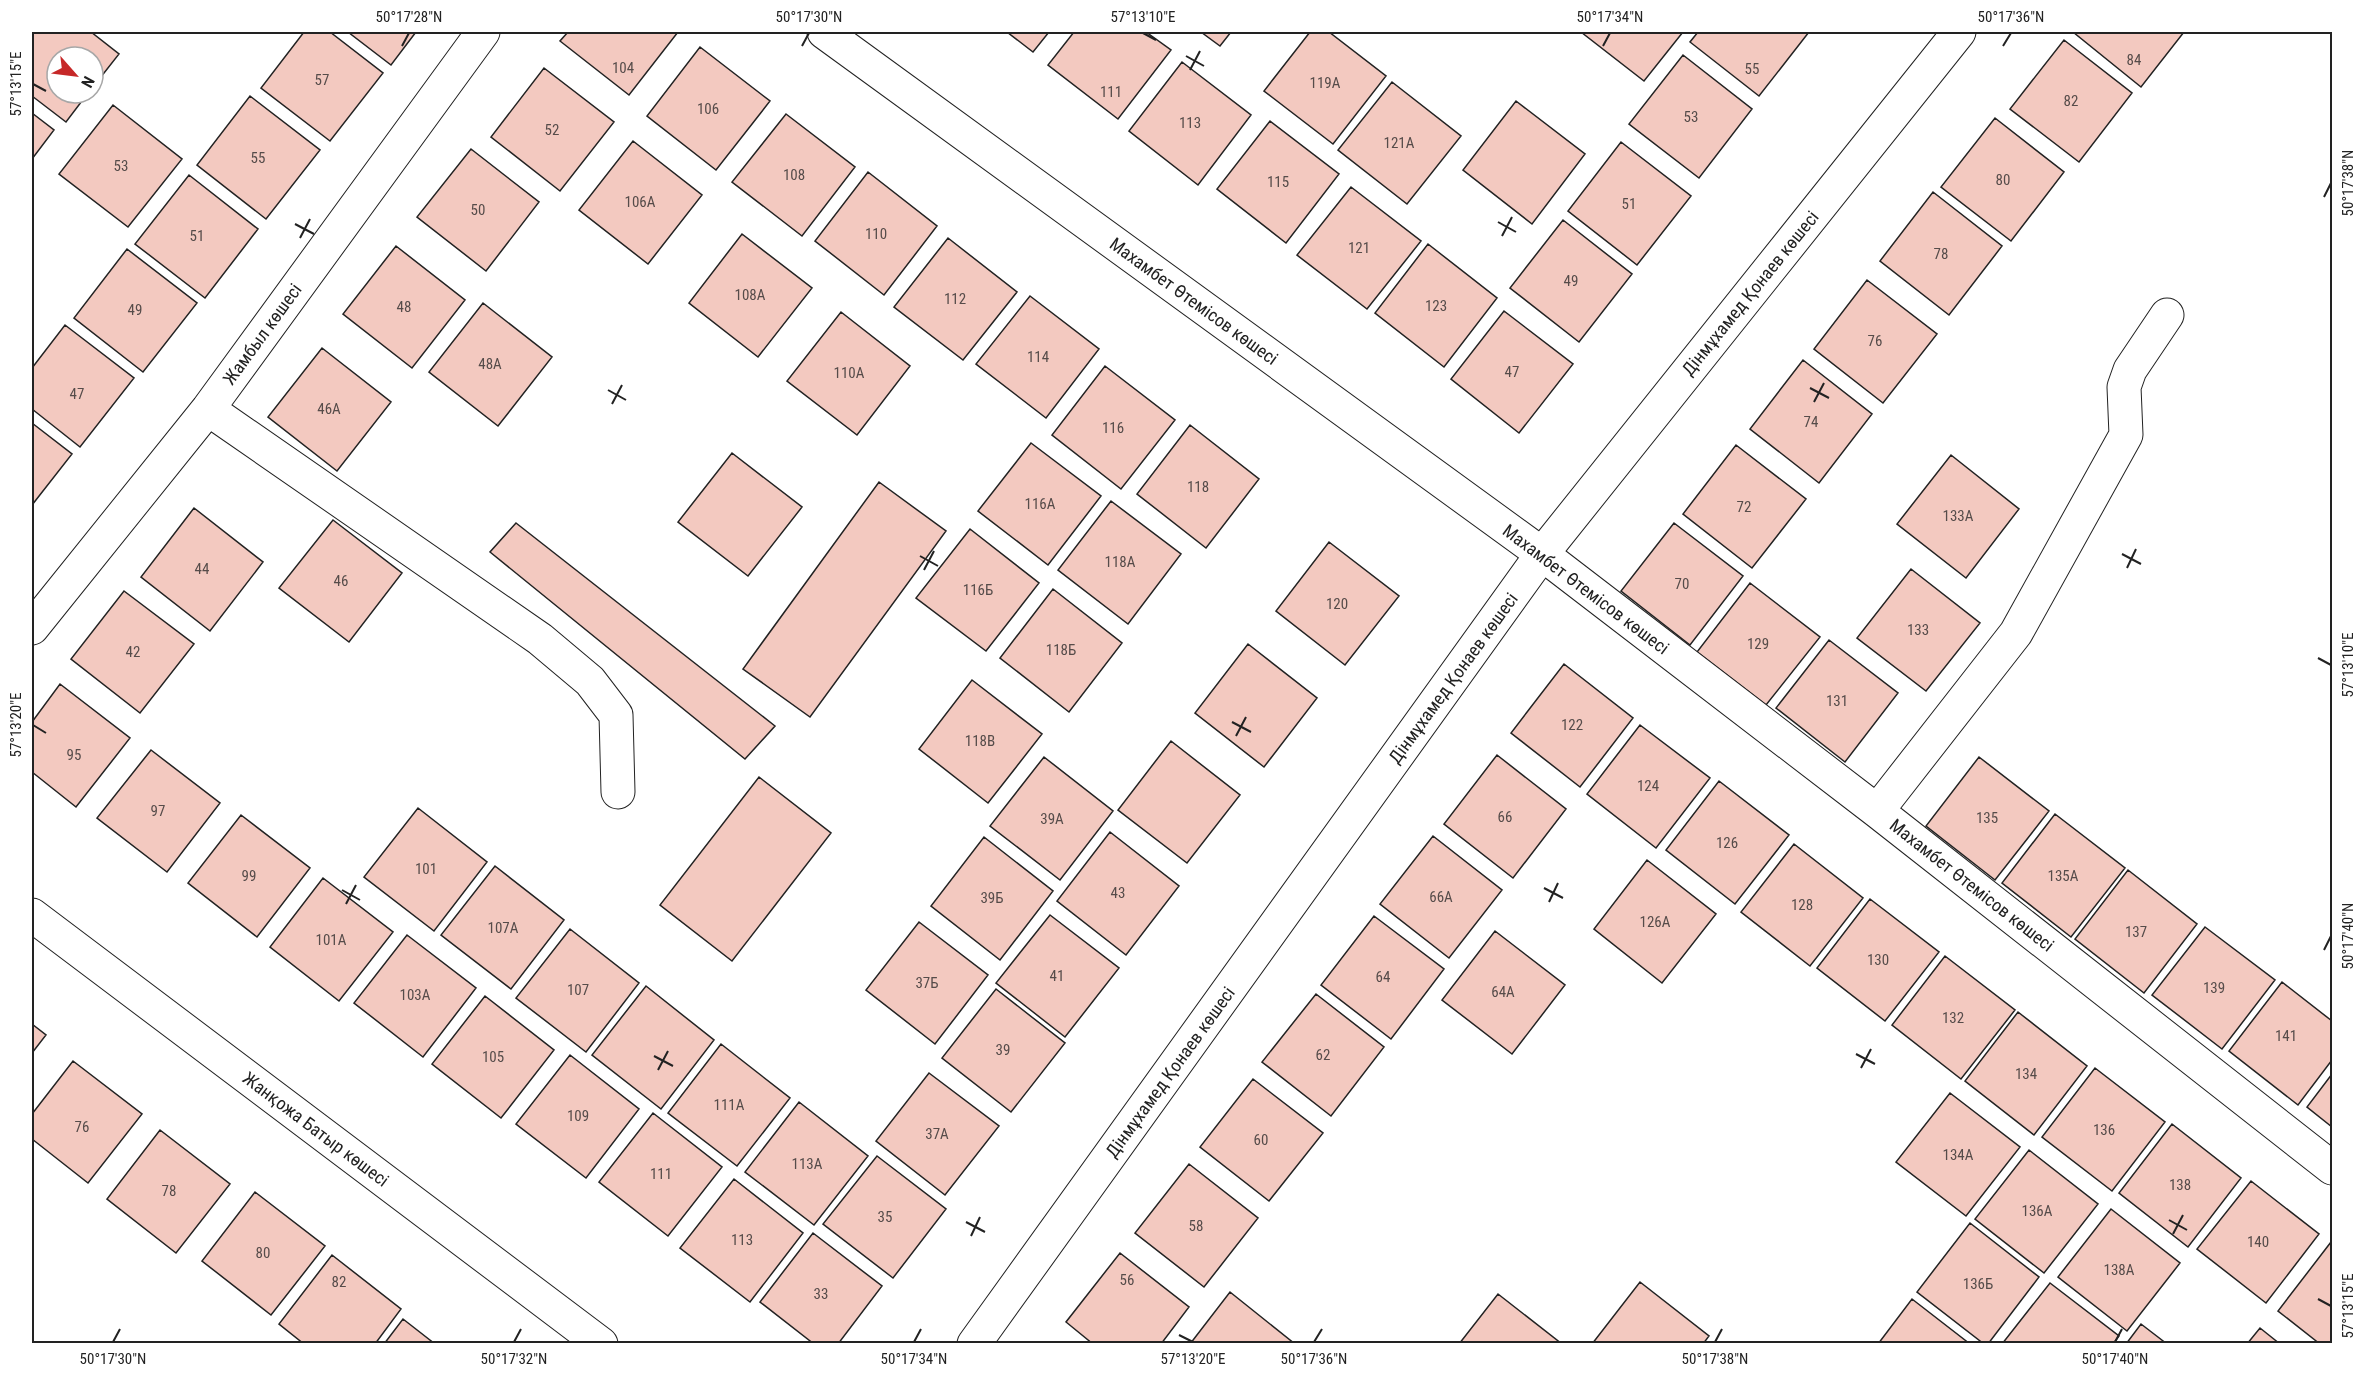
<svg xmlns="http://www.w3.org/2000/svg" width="2364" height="1375" font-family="'Roboto Condensed',sans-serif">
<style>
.building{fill:#f3c9c0;stroke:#222;stroke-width:1.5}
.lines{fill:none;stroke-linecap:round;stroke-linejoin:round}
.street-casing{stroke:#222;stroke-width:35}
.secondary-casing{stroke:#222;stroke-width:35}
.street{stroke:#fff;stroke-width:33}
.secondary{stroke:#fff;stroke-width:33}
.ticks{fill:none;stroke:#222;stroke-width:2}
.labels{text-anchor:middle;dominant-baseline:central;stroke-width:4.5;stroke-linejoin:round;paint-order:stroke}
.number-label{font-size:15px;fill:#564c4a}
.street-label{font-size:18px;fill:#222;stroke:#fff}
.neatline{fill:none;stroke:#222;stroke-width:2}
.ticks-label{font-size:15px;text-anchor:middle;fill:#222}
</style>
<rect width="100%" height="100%" fill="#fff"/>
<path class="building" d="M32 32H91L119 54 93 87V57H57V93H88L66 122 32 96Z
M304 32H330L383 73 330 141 261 88Z
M348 32H416L391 65Z
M568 32H678L629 95 560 41Z
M1007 32H1049L1033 52Z
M1074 32H1146L1171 50 1118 119 1048 65Z
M1201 32H1231L1220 46Z
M1310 32H1329L1386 76 1333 144 1264 91Z
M1581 32H1683L1644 81Z
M1698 32H1809L1759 96 1690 42Z
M2073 32H2184L2141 87Z
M2064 40 2132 93 2079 162 2010 109Z
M700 47 770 101 716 170 647 116Z
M1683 55 1752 109 1699 178 1629 124Z
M1182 62 1251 115 1198 185 1129 131Z
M544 68 614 122 560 191 491 137Z
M1392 82 1461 136 1407 204 1338 150Z
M250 96 320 150 266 219 197 165Z
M1516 101 1585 154 1532 224 1463 170Z
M113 105 182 159 128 227 59 174Z
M32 113 54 130 32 159Z
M786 114 855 167 802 236 732 182Z
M1995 118 2064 172 2011 241 1941 187Z
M1270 121 1339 174 1286 243 1217 189Z
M633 141 702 195 648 264 579 210Z
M1621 142 1691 196 1637 265 1568 211Z
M471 149 539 202 486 271 417 217Z
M868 172 937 226 884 295 815 241Z
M189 175 258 229 205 298 135 244Z
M1351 187 1421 241 1367 309 1297 255Z
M1933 192 2002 246 1949 315 1880 261Z
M1563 220 1632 274 1579 342 1510 288Z
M742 234 812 288 758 357 689 303Z
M948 238 1017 292 963 360 894 307Z
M1428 244 1497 298 1444 367 1375 313Z
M396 246 465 300 412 368 343 314Z
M127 249 197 303 143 372 74 318Z
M1867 280 1937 334 1883 403 1814 349Z
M1030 296 1099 349 1046 418 976 364Z
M483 303 552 357 498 426 429 372Z
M1504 311 1573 364 1519 433 1451 379Z
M841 312 910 366 857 435 787 381Z
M65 325 134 378 80 447 32 409V368Z
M322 348 391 402 337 471 268 417Z
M1803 360 1872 414 1819 483 1750 429Z
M1105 366 1175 420 1121 489 1052 435Z
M32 423 72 454 32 505Z
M1190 425 1259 479 1206 548 1137 494Z
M1031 443 1101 496 1048 565 978 511Z
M1736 445 1806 499 1752 568 1683 514Z
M732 453 802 507 748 576 678 522Z
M1951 455 2019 509 1966 578 1897 524Z
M879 482 946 531 810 717 743 669Z
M1111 501 1181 554 1128 624 1058 570Z
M194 508 263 562 210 631 141 577Z
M333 520 402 573 349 642 279 588Z
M516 523 775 726 745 759 490 552Z
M1674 523 1743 576 1690 645 1621 591Z
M970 529 1039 583 986 651 916 598Z
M1329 542 1399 596 1345 665 1276 611Z
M1911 569 1980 623 1926 691 1857 638Z
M1750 583 1820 637 1766 705 1697 652Z
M1053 589 1122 643 1069 712 1000 658Z
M124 591 194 644 140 713 71 659Z
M1829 640 1898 693 1845 762 1776 708Z
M1248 644 1317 698 1264 767 1195 713Z
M1564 664 1633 718 1580 787 1511 733Z
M972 680 1042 734 988 803 919 749Z
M60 684 130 738 76 807 32 772V722Z
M1640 725 1710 778 1656 848 1587 794Z
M1171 741 1240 795 1187 863 1118 810Z
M151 750 220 803 167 872 97 818Z
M1497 755 1566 809 1513 878 1444 824Z
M1044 757 1113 811 1060 880 990 826Z
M1979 757 2049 811 1995 880 1926 826Z
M759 777 831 833 732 961 660 905Z
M1719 781 1789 835 1735 904 1666 850Z
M418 808 487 862 434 931 364 877Z
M2055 814 2125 868 2071 937 2002 883Z
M241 815 310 868 257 937 188 883Z
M1110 832 1179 886 1126 955 1057 901Z
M1433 836 1502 890 1449 958 1380 904Z
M984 837 1053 891 1000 960 931 906Z
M1794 844 1863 898 1810 966 1741 912Z
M1647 860 1716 914 1662 983 1594 929Z
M495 866 564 920 511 989 441 935Z
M2128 870 2197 924 2144 993 2075 939Z
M323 878 393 932 339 1001 270 947Z
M1870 899 1939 952 1885 1021 1817 968Z
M1050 915 1119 968 1065 1037 996 983Z
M1374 916 1444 969 1391 1039 1321 985Z
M919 922 988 975 935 1044 866 990Z
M2205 927 2275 980 2222 1049 2152 995Z
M570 929 639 983 586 1052 516 998Z
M1495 931 1565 985 1512 1054 1442 1000Z
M407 935 476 988 423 1057 354 1003Z
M1945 956 2015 1010 1961 1079 1892 1025Z
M2282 982 2332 1021V1060L2298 1105 2229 1051Z
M646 986 714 1040 661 1109 592 1055Z
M996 989 1065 1043 1011 1112 942 1058Z
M1316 994 1384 1047 1331 1116 1262 1062Z
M485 996 554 1050 501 1118 432 1064Z
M2018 1012 2087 1066 2034 1135 1965 1081Z
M32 1024 46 1035 32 1053Z
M721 1044 790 1098 737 1166 668 1113Z
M570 1055 639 1109 586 1178 516 1124Z
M73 1061 142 1114 88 1183 32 1139V1114Z
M2095 1068 2165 1122 2112 1191 2042 1137Z
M929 1073 999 1126 945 1195 876 1141Z
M2332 1074V1127L2307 1107Z
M1253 1079 1323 1133 1269 1201 1200 1147Z
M1950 1093 2020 1147 1966 1216 1896 1162Z
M799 1102 868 1156 814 1225 745 1172Z
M653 1113 722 1167 668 1236 599 1182Z
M2172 1124 2241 1178 2188 1247 2119 1193Z
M160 1130 230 1184 176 1253 107 1199Z
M2029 1150 2098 1204 2044 1273 1975 1219Z
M877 1156 946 1209 893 1278 823 1224Z
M1189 1164 1258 1218 1204 1287 1135 1233Z
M734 1179 803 1233 750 1302 680 1248Z
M2251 1181 2319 1234 2266 1303 2197 1249Z
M255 1192 325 1246 271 1315 202 1261Z
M2111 1209 2180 1263 2127 1331 2058 1277Z
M1970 1223 2039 1277 1988 1344H1984L1917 1292Z
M813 1233 882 1286 838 1344H814L760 1302Z
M2331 1242 2332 1344H2320L2278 1311Z
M1120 1253 1189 1307 1161 1344H1093L1066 1322Z
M332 1255 401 1309 375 1344H304L279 1324Z
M1640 1282 1709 1336 1703 1344H1592Z
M2050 1283 2119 1336 2113 1344H2002Z
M1230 1292 1295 1344H1190Z
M1498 1294 1562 1344H1459Z
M1912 1299 1970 1344H1878Z
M403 1319 435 1344H384Z
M2141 1324 2167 1344H2126Z
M2260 1328 2280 1344H2247Z"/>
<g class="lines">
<defs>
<path id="street" d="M824 32 1542 554 1877 811 2332 1168
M208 409 540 639 590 681 616 715 618 792
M32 628 208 409 483 32
M1877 811 2016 633 2126 435 2124 387 2130 370 2167 315"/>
<path id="secondary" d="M32 915 601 1344
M974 1344 1542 554 1959 32"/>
</defs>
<use href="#street" class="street-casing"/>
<use href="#secondary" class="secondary-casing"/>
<use href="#street" class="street"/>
<use href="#secondary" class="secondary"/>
</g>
<path class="ticks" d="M1143 33 1156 40M402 46 409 33M802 46 809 33M1603 46 1610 33M2003 46 2011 33M1186 56 1204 66M1190 70 1200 51M33 84 46 91M2324 197 2331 183M1498 222 1516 232M295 224 314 234M1502 236 1512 217M300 238 310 219M1810 388 1829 398M608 390 626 400M1814 402 1824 383M612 404 622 385M2122 554 2141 564M920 556 938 566M2127 568 2136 549M924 570 934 551M2318 658 2331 665M1232 722 1251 732M33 725 46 733M1236 736 1246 717M1544 888 1563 898M342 890 360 900M1549 902 1558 883M346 904 356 885M2324 950 2331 936M1856 1054 1875 1064M654 1056 673 1066M1861 1068 1871 1049M658 1070 668 1051M2169 1220 2187 1230M966 1222 985 1232M2173 1234 2183 1215M971 1236 980 1217M2318 1299 2331 1306M1179 1335 1193 1342M113 1342 120 1329M514 1342 521 1329M914 1342 921 1329M1314 1342 1322 1329M1715 1342 1722 1329M2115 1342 2122 1329"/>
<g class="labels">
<g class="number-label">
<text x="2134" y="60">84</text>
<text x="623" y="68">104</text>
<text x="1752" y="69">55</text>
<text x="322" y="80">57</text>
<text x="1325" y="83">119А</text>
<text x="1111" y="92">111</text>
<text x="2071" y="101">82</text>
<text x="708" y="109">106</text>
<text x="1691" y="117">53</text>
<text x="1190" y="123">113</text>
<text x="552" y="130">52</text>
<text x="1399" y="143">121А</text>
<text x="258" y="158">55</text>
<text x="121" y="166">53</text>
<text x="794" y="175">108</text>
<text x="2003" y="180">80</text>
<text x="1278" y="182">115</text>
<text x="640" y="202">106А</text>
<text x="1629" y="204">51</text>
<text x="478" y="210">50</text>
<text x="876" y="234">110</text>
<text x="197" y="236">51</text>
<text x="1359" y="248">121</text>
<text x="1941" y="254">78</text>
<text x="1571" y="281">49</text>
<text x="750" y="295">108А</text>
<text x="955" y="299">112</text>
<text x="1436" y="306">123</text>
<text x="404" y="307">48</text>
<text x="135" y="310">49</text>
<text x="1875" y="341">76</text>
<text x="1038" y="357">114</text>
<text x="490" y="364">48А</text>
<text x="1512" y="372">47</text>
<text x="849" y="373">110А</text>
<text x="77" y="394">47</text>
<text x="329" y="409">46А</text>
<text x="1811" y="422">74</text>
<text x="1113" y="428">116</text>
<text x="1198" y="487">118</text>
<text x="1040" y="504">116А</text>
<text x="1744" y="507">72</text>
<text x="1958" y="516">133А</text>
<text x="1120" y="562">118А</text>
<text x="202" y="569">44</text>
<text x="341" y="581">46</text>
<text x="1682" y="584">70</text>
<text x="978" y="590">116Б</text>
<text x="1337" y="604">120</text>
<text x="1918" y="630">133</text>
<text x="1758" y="644">129</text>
<text x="1061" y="650">118Б</text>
<text x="133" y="652">42</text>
<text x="1837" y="701">131</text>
<text x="1572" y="725">122</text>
<text x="980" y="741">118В</text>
<text x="74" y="755">95</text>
<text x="1648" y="786">124</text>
<text x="158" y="811">97</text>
<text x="1505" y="817">66</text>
<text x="1987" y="818">135</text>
<text x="1052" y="819">39А</text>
<text x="1727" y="843">126</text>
<text x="426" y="869">101</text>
<text x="249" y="876">99</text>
<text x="2063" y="876">135А</text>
<text x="1118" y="893">43</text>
<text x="1441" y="897">66А</text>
<text x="992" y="898">39Б</text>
<text x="1802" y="905">128</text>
<text x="1655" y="922">126А</text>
<text x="503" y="928">107А</text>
<text x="2136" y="932">137</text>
<text x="331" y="940">101А</text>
<text x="1878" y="960">130</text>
<text x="1057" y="976">41</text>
<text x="1383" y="977">64</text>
<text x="927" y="983">37Б</text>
<text x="2214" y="988">139</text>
<text x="578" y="990">107</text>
<text x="1503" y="992">64А</text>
<text x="415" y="995">103А</text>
<text x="1953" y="1018">132</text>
<text x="2286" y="1036">141</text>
<text x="1003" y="1050">39</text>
<text x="1323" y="1055">62</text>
<text x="493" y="1057">105</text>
<text x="2026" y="1074">134</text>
<text x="729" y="1105">111А</text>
<text x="578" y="1116">109</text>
<text x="82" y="1127">76</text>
<text x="2104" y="1130">136</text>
<text x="937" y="1134">37А</text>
<text x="1261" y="1140">60</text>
<text x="1958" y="1155">134А</text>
<text x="807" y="1164">113А</text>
<text x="661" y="1174">111</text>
<text x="2180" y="1185">138</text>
<text x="169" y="1191">78</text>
<text x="2037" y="1211">136А</text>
<text x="885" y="1217">35</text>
<text x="1196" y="1226">58</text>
<text x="742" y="1240">113</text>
<text x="2258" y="1242">140</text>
<text x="263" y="1253">80</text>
<text x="2119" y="1270">138А</text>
<text x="1127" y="1280">56</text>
<text x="339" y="1282">82</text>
<text x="1978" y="1284">136Б</text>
<text x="821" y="1294">33</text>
</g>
<g class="street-label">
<text transform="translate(1750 293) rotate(-51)">Дінмұхамед Қонаев көшесі</text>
<text transform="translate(1194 301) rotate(36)">Махамбет Өтемісов көшесі</text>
<text transform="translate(262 334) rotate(-54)">Жамбыл көшесі</text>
<text transform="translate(1586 589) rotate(37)">Махамбет Өтемісов көшесі</text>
<text transform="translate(1453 678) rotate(-54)">Дінмұхамед Қонаев көшесі</text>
<text transform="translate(1972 885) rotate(38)">Махамбет Өтемісов көшесі</text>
<text transform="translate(1170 1072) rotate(-54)">Дінмұхамед Қонаев көшесі</text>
<text transform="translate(316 1129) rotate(37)">Жанқожа Батыр көшесі</text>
</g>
</g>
<rect width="2364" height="1375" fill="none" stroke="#ffffff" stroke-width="66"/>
<g transform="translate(75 75) rotate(118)"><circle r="28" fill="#ffffff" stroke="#a7a7a7" stroke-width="1.5"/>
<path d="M0-4.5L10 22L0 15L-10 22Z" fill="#c62828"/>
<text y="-9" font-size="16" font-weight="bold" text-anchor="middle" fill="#222222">N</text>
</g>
<rect x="33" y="33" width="2298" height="1309" class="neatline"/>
<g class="ticks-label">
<text x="409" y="22">50°17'28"N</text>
<text x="809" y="22">50°17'30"N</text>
<text x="1143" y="22">57°13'10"E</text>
<text x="1610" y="22">50°17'34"N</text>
<text x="2011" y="22">50°17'36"N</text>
<text transform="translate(16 84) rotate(-90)" y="5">57°13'15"E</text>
<text transform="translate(2348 183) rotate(-90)" y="5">50°17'38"N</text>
<text transform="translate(2348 665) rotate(-90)" y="5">57°13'10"E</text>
<text transform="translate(16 725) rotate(-90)" y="5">57°13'20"E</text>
<text transform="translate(2348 936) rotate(-90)" y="5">50°17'40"N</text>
<text transform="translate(2348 1306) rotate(-90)" y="5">57°13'15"E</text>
<text x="113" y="1364">50°17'30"N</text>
<text x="514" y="1364">50°17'32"N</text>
<text x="914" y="1364">50°17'34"N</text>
<text x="1193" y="1364">57°13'20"E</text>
<text x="1314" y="1364">50°17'36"N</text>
<text x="1715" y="1364">50°17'38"N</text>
<text x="2115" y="1364">50°17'40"N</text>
</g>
</svg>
